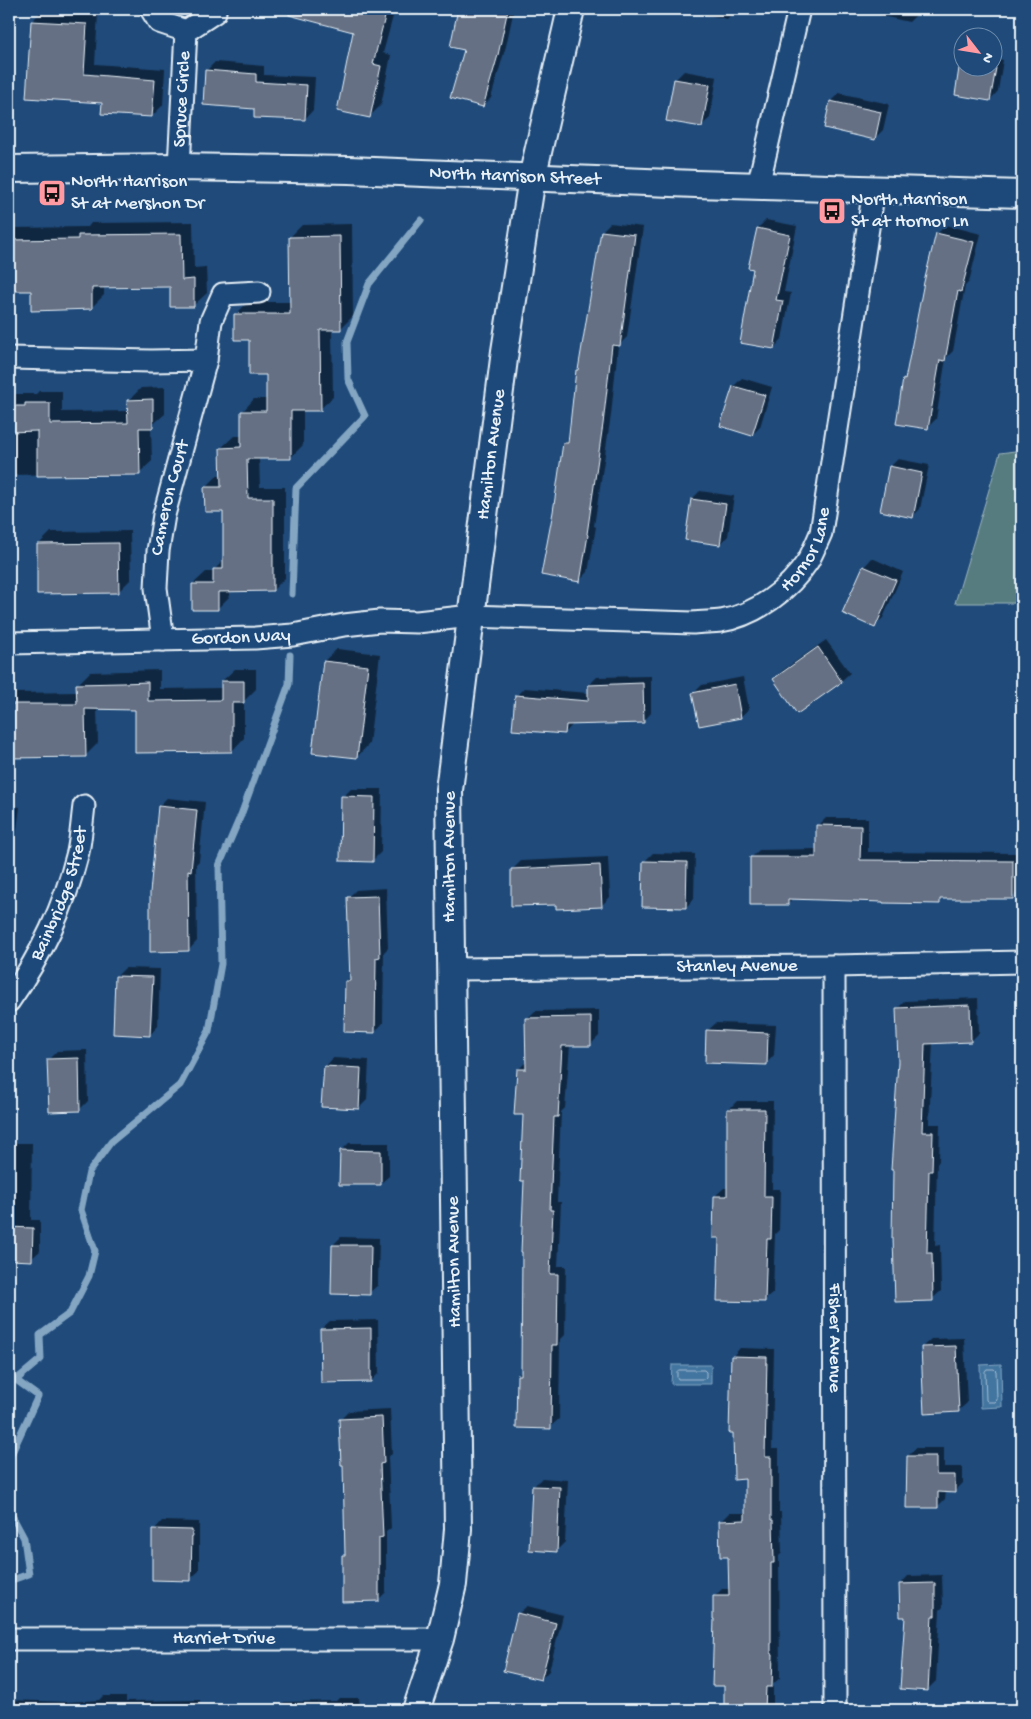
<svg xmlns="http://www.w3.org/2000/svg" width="1031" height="1719" font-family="'Gochi Hand',sans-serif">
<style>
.green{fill:#567b80;stroke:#9fb6bc}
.water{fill:#42749f;stroke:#84a6c3}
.shadow{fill:#0007}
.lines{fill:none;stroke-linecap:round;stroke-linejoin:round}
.shore{stroke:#a6bfd4;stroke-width:1}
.stream{stroke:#84a6c3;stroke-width:7}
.building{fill:#657084;stroke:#e8f1f8}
.minor-casing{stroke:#e8f1f8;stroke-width:25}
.tertiary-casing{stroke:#e8f1f8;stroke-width:30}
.minor{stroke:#1f4a7a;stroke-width:21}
.tertiary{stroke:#1f4a7a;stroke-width:26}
.labels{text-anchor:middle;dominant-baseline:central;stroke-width:4.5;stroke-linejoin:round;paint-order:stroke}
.street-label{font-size:19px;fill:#e8f1f8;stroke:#1f4a7a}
.poi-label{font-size:19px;fill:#e8f1f8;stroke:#1f4a7a;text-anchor:start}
</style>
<rect width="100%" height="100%" fill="#1f4a7a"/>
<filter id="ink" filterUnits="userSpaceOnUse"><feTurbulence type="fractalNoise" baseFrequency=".02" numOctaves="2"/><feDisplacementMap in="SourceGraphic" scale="10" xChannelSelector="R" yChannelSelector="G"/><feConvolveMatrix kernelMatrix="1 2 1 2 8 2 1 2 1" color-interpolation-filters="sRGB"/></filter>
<g filter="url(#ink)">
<path class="green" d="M1022 450V603H955L1000 453Z"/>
<path class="water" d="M1001 1364 1002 1407 981 1408 980 1365Z
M672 1365H711V1384H671Z"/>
<path class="shadow" d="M273 9H395L383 53 391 55 381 105 370 116 354 31Z
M460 9H514L506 46 491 98 483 106 466 49 452 46Z
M704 9H736L727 19 703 14Z
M865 9H911L910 14H913L914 9H918L917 14 909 22 864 12Z
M43 10 98 13 95 64 165 69 163 105 152 116 104 102 32 21Z
M994 58 1003 60 998 91 990 100 956 94 962 63 964 61V68H994Z
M215 62 264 66V75L315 77 313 110 305 119 206 71Z
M684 71 717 77 710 118 701 126 676 79Z
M839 93 889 104 883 130 875 138 831 101Z
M766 220 797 226 784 292 791 293 782 339 774 348 754 268 758 228Z
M193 222 194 268 206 267 207 293 194 305 171 286H104V295L92 307 32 289 9 290V228L88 227 91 223Z
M610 223 643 227 627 337 618 346 611 415 594 526 596 527 588 572 579 581 554 512 564 443 570 438 577 371 580 368 602 231Z
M352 224 353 316 341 328 332 329 333 397 320 409 303 410V445L291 457 259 458 260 487H285V578L273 590H230V596L218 608 193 584 206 572H214V570L224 560V511L206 487 218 475H222L221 448 234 436H242V412L254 399H267V374L250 339 235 315 248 302H291L290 237 302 225Z
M946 225 981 234 969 282 965 286 953 351 946 358 936 419 928 427 904 380 907 378 925 282 938 233Z
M742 378 772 387 760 427 752 435 734 386Z
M165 387V414L151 426 152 461 139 473 9 475V394H36L39 391H62V412L129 411V400L141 388Z
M898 459 929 465 920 509 912 517 890 467Z
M700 491 734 496 728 536 720 544 692 499Z
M130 531 131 579 118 592 38 545 51 532Z
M872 558 903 572 883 618 874 626 864 567Z
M826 640 850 673 841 681 774 679 782 671Z
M337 649 380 654 369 744 357 757 324 661Z
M235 669H256V689L244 701V738L232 751 136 709 97 708 98 743 85 756 9 757V675H13V693L78 692V684L90 672 160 670V689L222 688V681Z
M651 676V713L643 722 573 724 565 733 516 696 524 688 589 693V685L597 677Z
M743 677 749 709 740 717 694 693 702 685Z
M351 789H382L381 852 373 860 343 797Z
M167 798 205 802 199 861 196 864 197 941 189 950 159 806Z
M9 805 20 807 14 852 9 857Z
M826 818H868V852L1021 853V889L1012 897H944L939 902 793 898 788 904 751 858 759 850 817 849 818 826Z
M653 853 695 854 694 899 686 907 645 861Z
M608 857 610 897 601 906 557 904 513 869 521 861Z
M386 888 388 948 384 952 383 1023 375 1032 346 982 351 976 348 898 356 890Z
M125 968 160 969 158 1026 150 1035 117 976Z
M978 998 979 1033 971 1041 933 1042 929 1124H940L939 1161 937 1164 935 1246 940 1245 941 1291 932 1299 899 1062 897 1009 905 1001Z
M599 1010V1036L591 1044 570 1045 565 1108 561 1112 557 1202H561L558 1266H566L565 1335 560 1340 559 1419 550 1427 518 1375 523 1370 525 1180 524 1114 519 1069 527 1061V1019L535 1011Z
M716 1023 776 1025 774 1055 766 1064 707 1031Z
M87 1050 88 1101 80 1109 49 1059 57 1051Z
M333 1058 369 1060 367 1100 359 1108 325 1067Z
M737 1101H773L772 1189H780L779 1230 775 1234 773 1293 764 1301 715 1196 724 1188H728L729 1109Z
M9 1143H32L31 1220H40V1251L31 1259H9Z
M349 1143H389V1176L380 1184 341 1151Z
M341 1237 379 1238 378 1285 369 1293 333 1245Z
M378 1320 379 1373 371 1381 321 1329 330 1321Z
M964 1338 967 1403 958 1411 922 1347 931 1339Z
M740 1348 774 1349 772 1449H779V1512H781L782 1553 779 1556 780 1678 773 1684V1710H725V1685L715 1618 714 1597 722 1589H730V1555L721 1521 729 1513H746V1478L732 1357Z
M390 1409 392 1454 388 1457 391 1528 386 1532V1592L378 1600 343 1556 347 1552 344 1464 341 1419 349 1411Z
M916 1448H944V1467H963V1483L955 1491H946L945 1499 937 1507 908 1456Z
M542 1478 568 1480 565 1542 557 1550 534 1486Z
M162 1521 199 1522V1571L190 1579 154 1530Z
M942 1575 943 1607 940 1610 936 1681 927 1690 906 1616 900 1585 908 1576Z
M527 1606 563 1615 549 1671 541 1679 518 1614Z
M103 1696H126V1701L200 1700V1710H9V1700L67 1702 99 1700Z
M339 1698H359L360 1710H277L284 1702 336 1701Z"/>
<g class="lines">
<path class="shore" d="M987 1369H994L996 1371 997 1400 995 1402H988L986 1400 985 1372Z
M679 1370H704L706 1372V1377L704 1379H678L677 1377V1372Z"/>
<path class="stream" d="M292 594 296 488 365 416 348 379 347 342 369 284 421 220
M9 1459 38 1396 16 1380 41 1359 40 1335 70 1313 89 1276 95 1251 81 1210 89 1172 111 1142 180 1085 209 1031 221 964 219 866 241 815 289 684 290 655
M9 1510 24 1538 29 1574 9 1581"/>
</g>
<path class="building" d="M289 9H387L373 64 381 66 370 118 337 111 353 32 289 15Z
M458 9H508L498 55 483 107 450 98 464 50 450 47Z
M31 21 87 24 84 74 155 80 152 117 101 114 102 103 26 98Z
M959 68H996L990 101 955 95Z
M205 70 256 74V82L307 85 305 120 254 118V109L203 105Z
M674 79 710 85 702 127 666 121Z
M830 101 881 112 875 140 824 128Z
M757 228 790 235 776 300 783 301 774 349 740 343 753 269 748 268Z
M601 231 635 235 620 346 612 345 603 424 587 534 588 535 580 582 541 575 553 512 563 443H568L576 370H578Z
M936 233 974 242 961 292 958 291 945 361 940 360 928 429 896 424 903 379 905 380 924 282Z
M181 234 182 280 194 279V307H170V287L92 288V309L31 311V291H9V240L78 239V235Z
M340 236 341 330H320L321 411H291V459H247L248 498H273V591L218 592V610H192V584H213V569H223V512H205L204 487H221L220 448 241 447V411H266V375H249V340H234V314H290L289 237Z
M733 386 765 395 752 436 720 426Z
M153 399V428H139L140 475 37 476V431L9 432V406H25V403H50V424L128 423 127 400Z
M889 466 922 473 913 518 880 511Z
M691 499 726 504 720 545 685 540Z
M118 543 119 593 37 594V544Z
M863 566 896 580 875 628 842 613Z
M818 647 842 682 797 714 773 679Z
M323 661 368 666 357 758 312 753Z
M221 681H244V703H232V752L135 753V710L85 709 86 757 9 758V704H77L76 684 122 683 148 682V701L221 700Z
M643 683 644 723 566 725 565 734 512 730 515 695 588 701V685Z
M735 684 741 718 699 726 692 693Z
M341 796 374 797 373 862 340 861Z
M158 806 197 810 191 871 188 870 189 951 150 952V893Z
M816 825 861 826 860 860 1013 861V899H940V904L883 903V902L788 899V905H750V857H816Z
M643 861 687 862 686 908 642 907Z
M600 865 602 907 556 909V905L511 906V869Z
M378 896 380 957 376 958 375 1033 344 1032 345 981H350L347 897Z
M115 976 153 977 150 1036 113 1034Z
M970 1005 971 1042 925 1044 922 1132H933L932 1171H929L927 1253H932L933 1301 895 1302 893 1238H892L893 1170H891L898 1062 896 1008Z
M591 1017V1046H562L558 1117H554L550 1210H553L550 1274H558L557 1345H552L551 1429 516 1428 517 1375H521L522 1252H521L524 1181H520L523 1115H514L517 1069H526L525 1018Z
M706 1030 768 1033 767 1065 705 1063Z
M79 1058 80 1111 49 1112 47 1059Z
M324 1066 361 1068 359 1109 321 1107Z
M727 1109H765L764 1197H772L771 1239H767L765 1302 717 1301 719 1238H713L714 1196H727Z
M340 1150 381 1151V1185H339Z
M9 1227 33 1228 32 1261 9 1260Z
M332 1245H371L370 1295 331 1294Z
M371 1328V1382L321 1383 320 1329Z
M956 1346 959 1412 924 1414 921 1347Z
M731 1356 767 1357 765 1457H771V1520H773L774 1563H771V1654H773L772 1687H766L765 1710H724V1686H712L714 1619H713V1596H729L728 1557H720L719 1521 745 1520V1479L734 1480 733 1433H729Z
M382 1417 384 1463 380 1464 383 1537 379 1538V1601L342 1602V1555H345L343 1465H341L339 1419Z
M907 1456H936V1475H955V1493L938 1492V1508H906Z
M532 1486 560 1487 557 1552 529 1550Z
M152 1529 192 1530 191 1581 152 1580Z
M935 1583V1616H932L928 1691 900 1689 905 1617H900L899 1584Z
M517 1613 556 1623 541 1680 503 1671Z"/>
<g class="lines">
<defs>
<g id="minor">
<path d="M151 9 159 22 186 31"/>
<path d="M186 31 215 12V9"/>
<path id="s1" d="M179 167 186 31"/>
<path d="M758 186 799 9"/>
<path d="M9 358 151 361 206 360 211 321 223 294 259 292"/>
<path id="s2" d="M163 640 156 588 158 551 164 515 206 360"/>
<path id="s3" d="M9 643 255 638 293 635 344 625 380 621 417 622 471 616 693 623C702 622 712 622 721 621 756 615 789 590 808 561 813 552 817 542 821 533L874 189"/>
<path id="s4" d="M834 966 835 1710"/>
<path id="s5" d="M451 969 834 966 1022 962"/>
<path id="s6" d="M9 1001C42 954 64 908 78 852 81 837 82 821 84 806"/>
<path id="s7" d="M9 1639H440"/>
</g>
<g id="tertiary">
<path id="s8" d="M9 169 179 167 349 170 696 184 1022 194"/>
<path id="s9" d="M416 1710 440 1639 453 1584 458 1529 449 790 505 351 532 178 571 9"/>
</g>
</defs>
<use href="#minor" class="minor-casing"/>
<use href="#tertiary" class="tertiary-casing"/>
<use href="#minor" class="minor"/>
<use href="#tertiary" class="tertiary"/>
</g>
</g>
<defs>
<symbol id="bus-square" viewBox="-11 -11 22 22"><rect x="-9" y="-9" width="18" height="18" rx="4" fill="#ff9aa2" stroke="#1f4a7a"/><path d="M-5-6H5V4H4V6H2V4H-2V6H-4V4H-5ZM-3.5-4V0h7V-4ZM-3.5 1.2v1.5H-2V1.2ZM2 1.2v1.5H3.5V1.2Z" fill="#111"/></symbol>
</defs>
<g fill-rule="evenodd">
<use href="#bus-square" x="36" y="177" width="32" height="32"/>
<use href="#bus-square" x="816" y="195" width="32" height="32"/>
</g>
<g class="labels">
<g class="street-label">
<text stroke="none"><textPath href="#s1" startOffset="68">Spruce Circle</textPath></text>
<text stroke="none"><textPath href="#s8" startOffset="506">North Harrison Street</textPath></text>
<text stroke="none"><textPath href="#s9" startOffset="1264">Hamilton Avenue</textPath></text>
<text stroke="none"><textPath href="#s2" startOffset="144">Cameron Court</textPath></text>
<text stroke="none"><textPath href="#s3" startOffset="832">Hornor Lane</textPath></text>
<text stroke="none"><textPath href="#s3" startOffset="232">Gordon Way</textPath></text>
<text transform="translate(450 857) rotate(-90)">Hamilton Avenue</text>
<text stroke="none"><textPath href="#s6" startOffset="120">Bainbridge Street</textPath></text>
<text stroke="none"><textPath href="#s5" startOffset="286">Stanley Avenue</textPath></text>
<text transform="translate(455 1262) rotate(-91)">Hamilton Avenue</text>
<text stroke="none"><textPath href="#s4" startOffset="372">Fisher Avenue</textPath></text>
<text stroke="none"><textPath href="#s7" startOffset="215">Harriet Drive</textPath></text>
</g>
<g class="poi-label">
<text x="71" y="182">North Harrison<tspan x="71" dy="22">St at Mershon Dr</tspan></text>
<text x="851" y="200">North Harrison<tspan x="851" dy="22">St at Hornor Ln</tspan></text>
</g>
</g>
<rect width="1031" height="1719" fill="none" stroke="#1f4a7a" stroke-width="30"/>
<rect x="15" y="15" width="1001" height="1689" fill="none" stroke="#e8f1f8" stroke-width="2" filter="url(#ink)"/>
<g transform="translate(978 52) rotate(121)"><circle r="24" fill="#1f4a7a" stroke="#6f8dac"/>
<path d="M0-4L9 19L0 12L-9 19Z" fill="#ff9aa2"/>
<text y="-8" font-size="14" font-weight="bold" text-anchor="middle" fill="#e8f1f8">N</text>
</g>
</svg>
